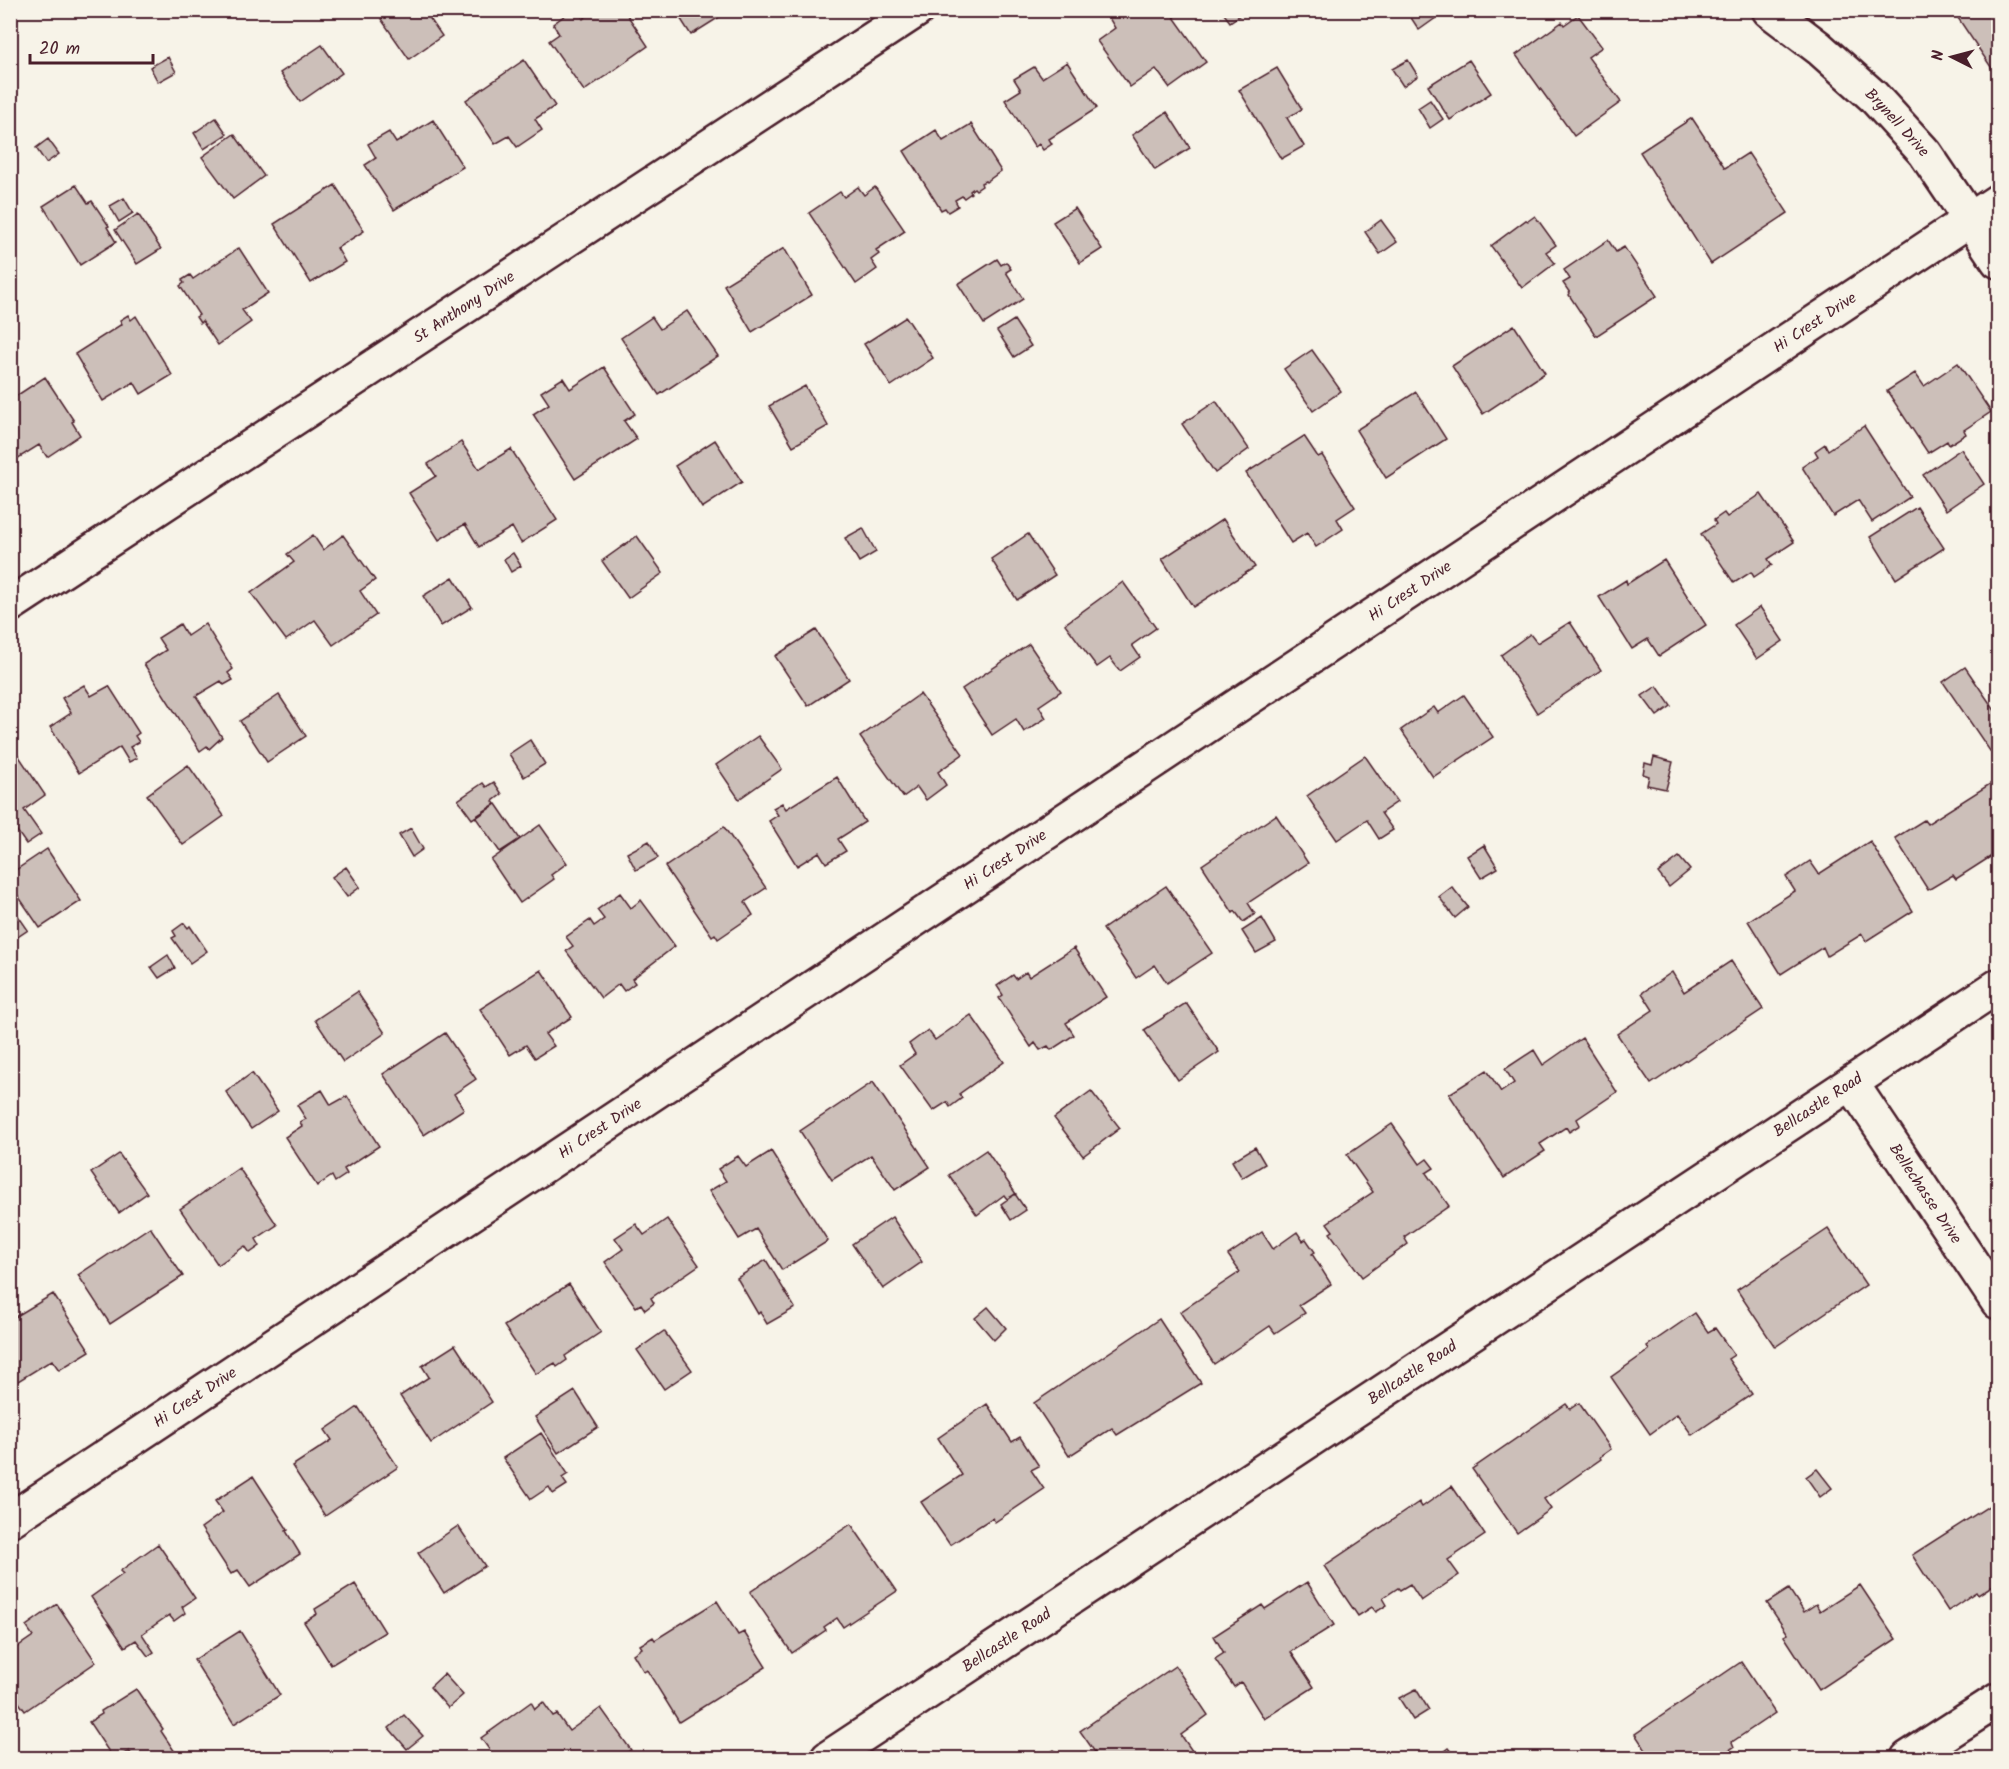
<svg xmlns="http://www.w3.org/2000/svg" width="2009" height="1769" font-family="Kalam,sans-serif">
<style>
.building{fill:#ccbfb9;stroke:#4a1f2b;stroke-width:1.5}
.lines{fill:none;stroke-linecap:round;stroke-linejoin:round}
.minor-casing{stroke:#4a1f2b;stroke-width:38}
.minor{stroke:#f7f3e8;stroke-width:33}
.labels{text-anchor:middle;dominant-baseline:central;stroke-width:5;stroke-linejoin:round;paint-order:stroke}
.street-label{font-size:16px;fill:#4a1f2b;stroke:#f7f3e8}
</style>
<rect width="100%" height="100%" fill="#f7f3e8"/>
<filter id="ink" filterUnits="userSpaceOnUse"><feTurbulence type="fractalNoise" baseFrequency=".0167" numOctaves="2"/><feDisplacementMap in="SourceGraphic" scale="12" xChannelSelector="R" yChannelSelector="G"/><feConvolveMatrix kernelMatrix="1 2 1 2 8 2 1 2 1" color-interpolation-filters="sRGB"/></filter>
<g filter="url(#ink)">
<path class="building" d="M393 10H424L442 36 409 59 381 19Z
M572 10H578L583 19 595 10H624L648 46 584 91 549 41 559 34 553 24Z
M675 10H729V11L691 35Z
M1119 10H1133L1136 15 1142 10H1169L1206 62 1170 88 1156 69 1130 87 1097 41 1115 28 1109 18Z
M1221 10H1247L1230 22Z
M1406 10H1447L1419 30Z
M1934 10H1952L1940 18Z
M1963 10H1998V71L1995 73 1956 15Z
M1578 15 1602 47 1588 57 1621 102 1574 136 1516 55 1562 22 1564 25Z
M322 45 342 73 300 102 280 73Z
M168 57 176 72 158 82 150 67Z
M524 60 555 106 535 119 542 130 517 147 509 136 495 144 466 100Z
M1408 60 1418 76 1403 86 1392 69Z
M1469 60 1491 93 1450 120 1428 86Z
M1067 62 1097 108 1049 139 1052 144 1043 150 1039 144 1035 147 1005 100 1021 90 1014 79 1034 67 1042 78Z
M1277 68 1302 109 1287 118 1304 146 1281 159 1239 90Z
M1430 100 1443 119 1430 128 1418 108Z
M1167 112 1190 148 1155 170 1132 135Z
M216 118 227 134 204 149 194 133Z
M1692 118 1725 168 1748 153 1788 213 1711 264 1640 152Z
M433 120 463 167 394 210 365 165 376 158 368 144 389 132 396 143Z
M971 124 1001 171 986 182 985 181 981 183 982 186 976 190 974 188 970 191 971 193 964 198 962 196 955 200 958 206 948 212 945 208 941 210 904 151 936 130 943 141Z
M234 134 264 176 233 199 202 157Z
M48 139 59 154 46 163 36 148Z
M76 185 88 203 92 201 109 226 107 227 116 242 80 265 43 206Z
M335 185 364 231 337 248 345 262 311 283 274 224Z
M858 187 864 195 875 187 905 231 876 250 879 254 871 260 877 269 856 284 809 213 840 192 844 197Z
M124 198 133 213 119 222 110 206Z
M1075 208 1102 249 1080 263 1053 222Z
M138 214 161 249 137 264 115 230Z
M1535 216 1556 245 1546 252 1555 263 1522 288 1491 246 1526 220 1528 221Z
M1381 220 1397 242 1380 254 1365 232Z
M1608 240 1616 252 1624 247 1657 296 1596 336 1569 295 1570 293 1563 283 1570 279 1564 270Z
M239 248 268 293 242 310 251 322 218 345 202 321 200 323 196 317 199 315 180 286 184 283 182 280 190 275 193 279Z
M784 248 812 295 752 332 724 285Z
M997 259 1001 265 1006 262 1011 269 1006 272 1023 299 984 324 958 284Z
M687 311 718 356 659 395 621 338 652 317 660 329Z
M128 315 131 320 136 316 172 375 141 394 134 382 103 401 75 354 122 324 120 320Z
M906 317 933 358 891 386 864 344Z
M1014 320 1031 346 1014 357 997 331Z
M1514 325 1545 373 1483 414 1452 366Z
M1312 350 1341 391 1313 411 1284 369Z
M1958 363 1991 412 1964 430 1966 434 1949 445 1947 441 1928 453 1887 391 1915 373 1924 386Z
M604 367 635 414 624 421 637 439 575 479 533 414 549 404 541 392 563 378 570 389Z
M45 377 74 421 72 422 80 435 47 457 39 445 12 462 10 400Z
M805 386 828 426 793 446 769 406Z
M1416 392 1446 439 1386 478 1356 430Z
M1216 401 1249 449 1215 473 1182 424Z
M1864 426 1910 497 1872 522 1858 500 1833 516 1802 467 1818 456 1815 451 1825 444 1828 450Z
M1304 436 1318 457 1322 455 1355 507 1337 519 1343 529 1316 547 1307 533 1291 543 1246 473Z
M715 440 742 482 702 508 675 466Z
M461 442 479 469 511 449 557 520 521 543 512 527 479 547 465 524 439 540 409 493 436 476 428 464Z
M1961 449 1984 484 1946 510 1923 475Z
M1761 494 1794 542 1768 559 1772 565 1754 577 1751 572 1734 583 1701 534 1716 524 1714 520 1724 513 1727 517Z
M1917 507 1944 548 1896 579 1870 537Z
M1223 519 1255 567 1193 607 1162 559Z
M863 528 876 552 859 562 845 538Z
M1028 534 1055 575 1017 600 991 559Z
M313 535 323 550 343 535 375 580 360 591 376 615 333 645 315 620 286 640 251 593 294 562 287 554Z
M637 536 663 573 628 598 602 561Z
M513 553 521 566 511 572 504 559Z
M1664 560 1706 625 1659 656 1648 639 1632 649 1599 597 1626 580 1627 584Z
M453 577 472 607 441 626 423 596Z
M1123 582 1156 628 1132 645 1140 657 1120 671 1110 658 1097 667 1065 624Z
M1760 607 1783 641 1757 659 1734 625Z
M1570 622 1601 670 1537 713 1501 655 1530 634 1537 643Z
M180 624 187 636 205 624 233 669 228 673 233 680 224 685 221 681 196 696 222 737 209 749 207 746 200 751 144 664 166 650 158 638Z
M816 630 849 679 808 706 775 656Z
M1029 644 1061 691 1039 706 1046 718 1024 732 1016 719 992 735 962 689Z
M1965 667 1998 715V749L1992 754 1943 682Z
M84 685 91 696 109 686 139 733 135 736 139 742 130 747 137 758 129 762 120 747 79 773 50 727 71 713 62 698Z
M1657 686 1671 706 1657 716 1642 696Z
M920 694 963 754 938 772 946 785 926 800 917 787 903 797 860 737Z
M279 695 306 736 267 762 240 721Z
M1464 695 1493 737 1433 777 1401 730 1434 707 1438 713Z
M758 736 782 769 739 799 716 765Z
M530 740 545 764 524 777 509 754Z
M10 743 45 795 24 810 41 834 26 844 10 821Z
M1365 756 1397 802 1381 813 1393 830 1379 839 1367 820 1337 840 1307 796Z
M1654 757 1673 762 1666 789 1647 785 1649 776 1643 774 1645 763 1652 765Z
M188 765 224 816 183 845 147 795Z
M837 777 865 822 838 839 846 851 826 863 819 852 797 866 769 821 778 815 773 808 782 803 786 809Z
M494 782 502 794 493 801 495 804 472 819 458 800 483 783 486 787Z
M1993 782 1998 790V852L1956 879 1953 875 1928 890 1895 838 1924 820 1927 824Z
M496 804 520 839 500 852 476 818Z
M1276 815 1308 863 1248 903 1255 914 1243 922 1235 911 1233 913 1202 865Z
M540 825 567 863 551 875 554 879 520 903 491 860Z
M724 827 766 888 745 902 753 915 718 939 715 934 712 936 665 867Z
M411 828 423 849 412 857 399 835Z
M649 841 658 858 636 870 627 853Z
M1870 841 1913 911 1866 941 1862 934 1827 956 1823 947 1781 974 1748 921 1795 891 1786 877 1810 861 1819 874Z
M1484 845 1498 868 1481 878 1467 856Z
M47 849 81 901 40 928 10 884V874Z
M1679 857 1690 870 1669 887 1658 873Z
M346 867 360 887 347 897 332 877Z
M1166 886 1212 953 1167 983 1155 965 1136 978 1103 929Z
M1452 887 1468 907 1455 918 1439 897Z
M620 893 631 908 641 900 675 946 632 979 635 983 624 991 619 984 601 998 566 951 573 946 566 937 590 920 594 926 604 919 597 910Z
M10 904 28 930 10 942Z
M1262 918 1276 942 1256 953 1242 931Z
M184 923 188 928 190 926 207 951 190 963 172 938 176 936 173 931Z
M1074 948 1106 997 1066 1023 1074 1035 1051 1050 1048 1046 1040 1050 1035 1043 1031 1047 999 998 1003 995 997 986 1013 975 1016 979 1026 972 1029 977Z
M168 955 175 968 159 978 151 967Z
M1731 961 1763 1009 1651 1084 1617 1034 1653 1010 1642 993 1672 972 1684 992Z
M541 970 572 1017 545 1034 554 1046 535 1058 526 1045 510 1055 480 1009Z
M357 992 385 1033 343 1062 315 1020Z
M1186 1003 1219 1052 1178 1080 1144 1030Z
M971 1015 1004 1062 959 1094 962 1098 950 1107 947 1102 933 1111 900 1065 915 1054 909 1044 928 1030 935 1040Z
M445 1033 476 1079 454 1094 464 1109 424 1135 383 1074Z
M1582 1038 1617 1092 1577 1119 1580 1125 1569 1132 1566 1127 1540 1144 1545 1151 1504 1178 1449 1094 1487 1070 1501 1092 1514 1083 1505 1069 1534 1050 1543 1065Z
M252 1073 278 1111 251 1129 226 1092Z
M873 1082 930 1167 895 1190 871 1155 832 1180 800 1131Z
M322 1090 331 1105 347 1096 379 1146 344 1169 347 1174 335 1182 332 1176 317 1186 285 1137 302 1126 300 1122 306 1119 297 1105Z
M1091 1091 1120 1128 1083 1156 1054 1118Z
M1392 1124 1420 1164 1427 1159 1434 1168 1426 1173 1449 1206 1404 1237 1408 1244 1362 1277 1330 1233 1333 1231 1327 1223 1373 1192 1347 1155Z
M1255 1147 1265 1164 1242 1178 1232 1161Z
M986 1150 1016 1194 1007 1199 1004 1195 977 1215 949 1175Z
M771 1151 828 1241 782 1270 756 1229 739 1239 709 1191 726 1181 718 1169 738 1156 746 1167Z
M119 1154 147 1193 119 1213 91 1173Z
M239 1168 277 1225 256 1239 260 1246 250 1253 245 1246 218 1265 180 1209Z
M1015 1194 1026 1210 1011 1220 1001 1204Z
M892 1217 922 1262 883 1289 852 1244Z
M667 1219 699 1265 651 1298 654 1303 645 1310 641 1304 636 1307 605 1262 623 1249 615 1238 636 1224 644 1235Z
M150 1227 183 1276 110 1324 78 1275Z
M1828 1229 1866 1285 1775 1347 1737 1290Z
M1262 1232 1273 1249 1297 1232 1303 1241 1306 1239 1315 1252 1312 1254 1331 1284 1299 1305 1305 1313 1275 1333 1270 1326 1214 1364 1180 1312 1240 1272 1228 1255Z
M766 1260 795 1308 767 1324 760 1312 758 1314 737 1278Z
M569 1284 601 1332 565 1356 567 1360 557 1367 555 1363 536 1374 504 1326Z
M53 1294 90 1351 59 1370 52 1360 10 1386V1320Z
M988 1307 1006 1328 994 1340 975 1318Z
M1695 1313 1708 1332 1715 1328 1734 1355 1728 1359 1752 1394 1692 1435 1677 1414 1650 1434 1611 1377 1649 1350 1647 1346Z
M1159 1319 1201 1383 1117 1435 1112 1428 1069 1456 1034 1403Z
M664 1331 692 1370 664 1389 637 1350Z
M455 1345 492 1402 431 1443 400 1396 429 1377 422 1366Z
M575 1391 598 1427 558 1453 535 1417Z
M1579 1403 1611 1449 1600 1457 1601 1459 1544 1499 1551 1509 1517 1533 1472 1469 1566 1404 1570 1409Z
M987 1404 1012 1442 1020 1437 1039 1466 1031 1470 1044 1489 995 1522 992 1518 950 1545 921 1502 962 1475 938 1438Z
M358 1407 398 1467 325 1516 292 1466 332 1440 325 1430Z
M541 1433 568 1474 562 1478 567 1485 553 1494 549 1487 531 1499 503 1458Z
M1817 1469 1832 1488 1820 1497 1806 1477Z
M253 1476 288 1530 286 1531 300 1554 250 1587 238 1570 231 1574 201 1528 223 1512 215 1501Z
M1452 1486 1485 1535 1448 1560 1459 1575 1421 1601 1410 1584 1400 1590 1398 1588 1383 1598 1387 1605 1376 1612 1372 1607 1358 1616 1324 1566 1419 1502 1422 1507Z
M1998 1500V1582L1978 1595 1976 1592 1948 1611 1912 1555Z
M851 1524 897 1591 843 1627 837 1618 824 1627 826 1630 792 1653 750 1592Z
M458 1526 485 1566 444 1593 418 1553Z
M158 1544 195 1598 182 1607 185 1613 174 1621 169 1615 142 1634 154 1652 148 1656 136 1640 125 1647 91 1597 123 1574 120 1571Z
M1307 1582 1334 1625 1291 1652 1314 1687 1264 1719 1241 1682 1234 1687 1215 1659 1224 1653 1214 1636 1262 1605 1265 1609Z
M355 1584 385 1632 331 1665 304 1622 317 1614 315 1609Z
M1860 1585 1896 1639 1819 1690 1784 1636 1788 1634 1767 1603 1789 1589 1804 1612 1816 1604 1820 1611Z
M717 1601 738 1635 744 1632 766 1667 679 1722 647 1670 644 1672 633 1654 642 1648 640 1645 653 1637 655 1640Z
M57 1604 96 1662 25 1711 10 1690V1652L33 1636 26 1626Z
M240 1631 280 1695 234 1724 194 1660Z
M1741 1662 1775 1713 1732 1742 1734 1747 1717 1758H1651L1635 1734Z
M1175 1666 1208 1715 1181 1735 1197 1758H1099L1080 1731Z
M444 1674 463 1695 448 1708 430 1687Z
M136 1689 163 1729 161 1731 179 1758H134L129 1751 117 1758H113L89 1722 102 1714 101 1711Z
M1416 1689 1429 1710 1413 1720 1399 1698Z
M531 1702 535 1709 543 1702 553 1716 557 1714 569 1731 601 1708 631 1750 618 1758H495L481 1738Z
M404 1715 423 1736 407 1749 389 1728Z
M1449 1748 1457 1758H1436Z
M1054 1750 1060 1758H1041Z
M1615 1752 1619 1758H1606Z"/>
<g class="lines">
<defs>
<g id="minor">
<path id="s1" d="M1769 10 1819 48 1873 96 1925 153 1998 261"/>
<path id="s2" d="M10 605 917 10"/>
<path id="s3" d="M1852 1084 1998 1302"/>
<path id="s4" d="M10 1520 1998 201"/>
<path id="s5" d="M828 1758 1998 986"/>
<path d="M1908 1758 1998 1700"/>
</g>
</defs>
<use href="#minor" class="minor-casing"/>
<use href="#minor" class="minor"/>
</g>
</g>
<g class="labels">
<g class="street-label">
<text stroke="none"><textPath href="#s1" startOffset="171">Brynell Drive</textPath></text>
<text stroke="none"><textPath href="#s2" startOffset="543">St Anthony Drive</textPath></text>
<text stroke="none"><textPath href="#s4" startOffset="2166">Hi Crest Drive</textPath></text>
<text stroke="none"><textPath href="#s4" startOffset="1680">Hi Crest Drive</textPath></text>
<text stroke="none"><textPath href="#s4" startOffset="1194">Hi Crest Drive</textPath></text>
<text stroke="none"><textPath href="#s5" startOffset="1186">Bellcastle Road</textPath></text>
<text stroke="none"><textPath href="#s4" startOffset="708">Hi Crest Drive</textPath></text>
<text stroke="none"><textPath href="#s3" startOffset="132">Bellechasse Drive</textPath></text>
<text stroke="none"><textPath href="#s5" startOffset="700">Bellcastle Road</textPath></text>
<text stroke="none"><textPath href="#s4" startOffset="222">Hi Crest Drive</textPath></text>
<text stroke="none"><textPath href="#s5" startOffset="214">Bellcastle Road</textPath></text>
</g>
</g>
<rect width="2009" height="1769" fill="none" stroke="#f7f3e8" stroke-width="36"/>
<rect x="18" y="18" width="1973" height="1733" fill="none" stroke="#4a1f2b" stroke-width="2" filter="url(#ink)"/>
<g transform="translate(1952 57) rotate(276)" stroke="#f7f3e8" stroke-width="4.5" paint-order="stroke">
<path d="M0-4.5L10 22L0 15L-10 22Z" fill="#4a1f2b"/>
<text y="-9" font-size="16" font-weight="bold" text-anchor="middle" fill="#4a1f2b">N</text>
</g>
<path d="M30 54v9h123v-9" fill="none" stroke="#4a1f2b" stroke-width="3"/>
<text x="39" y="54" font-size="18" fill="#4a1f2b" stroke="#f7f3e8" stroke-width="4.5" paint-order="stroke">20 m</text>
</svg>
